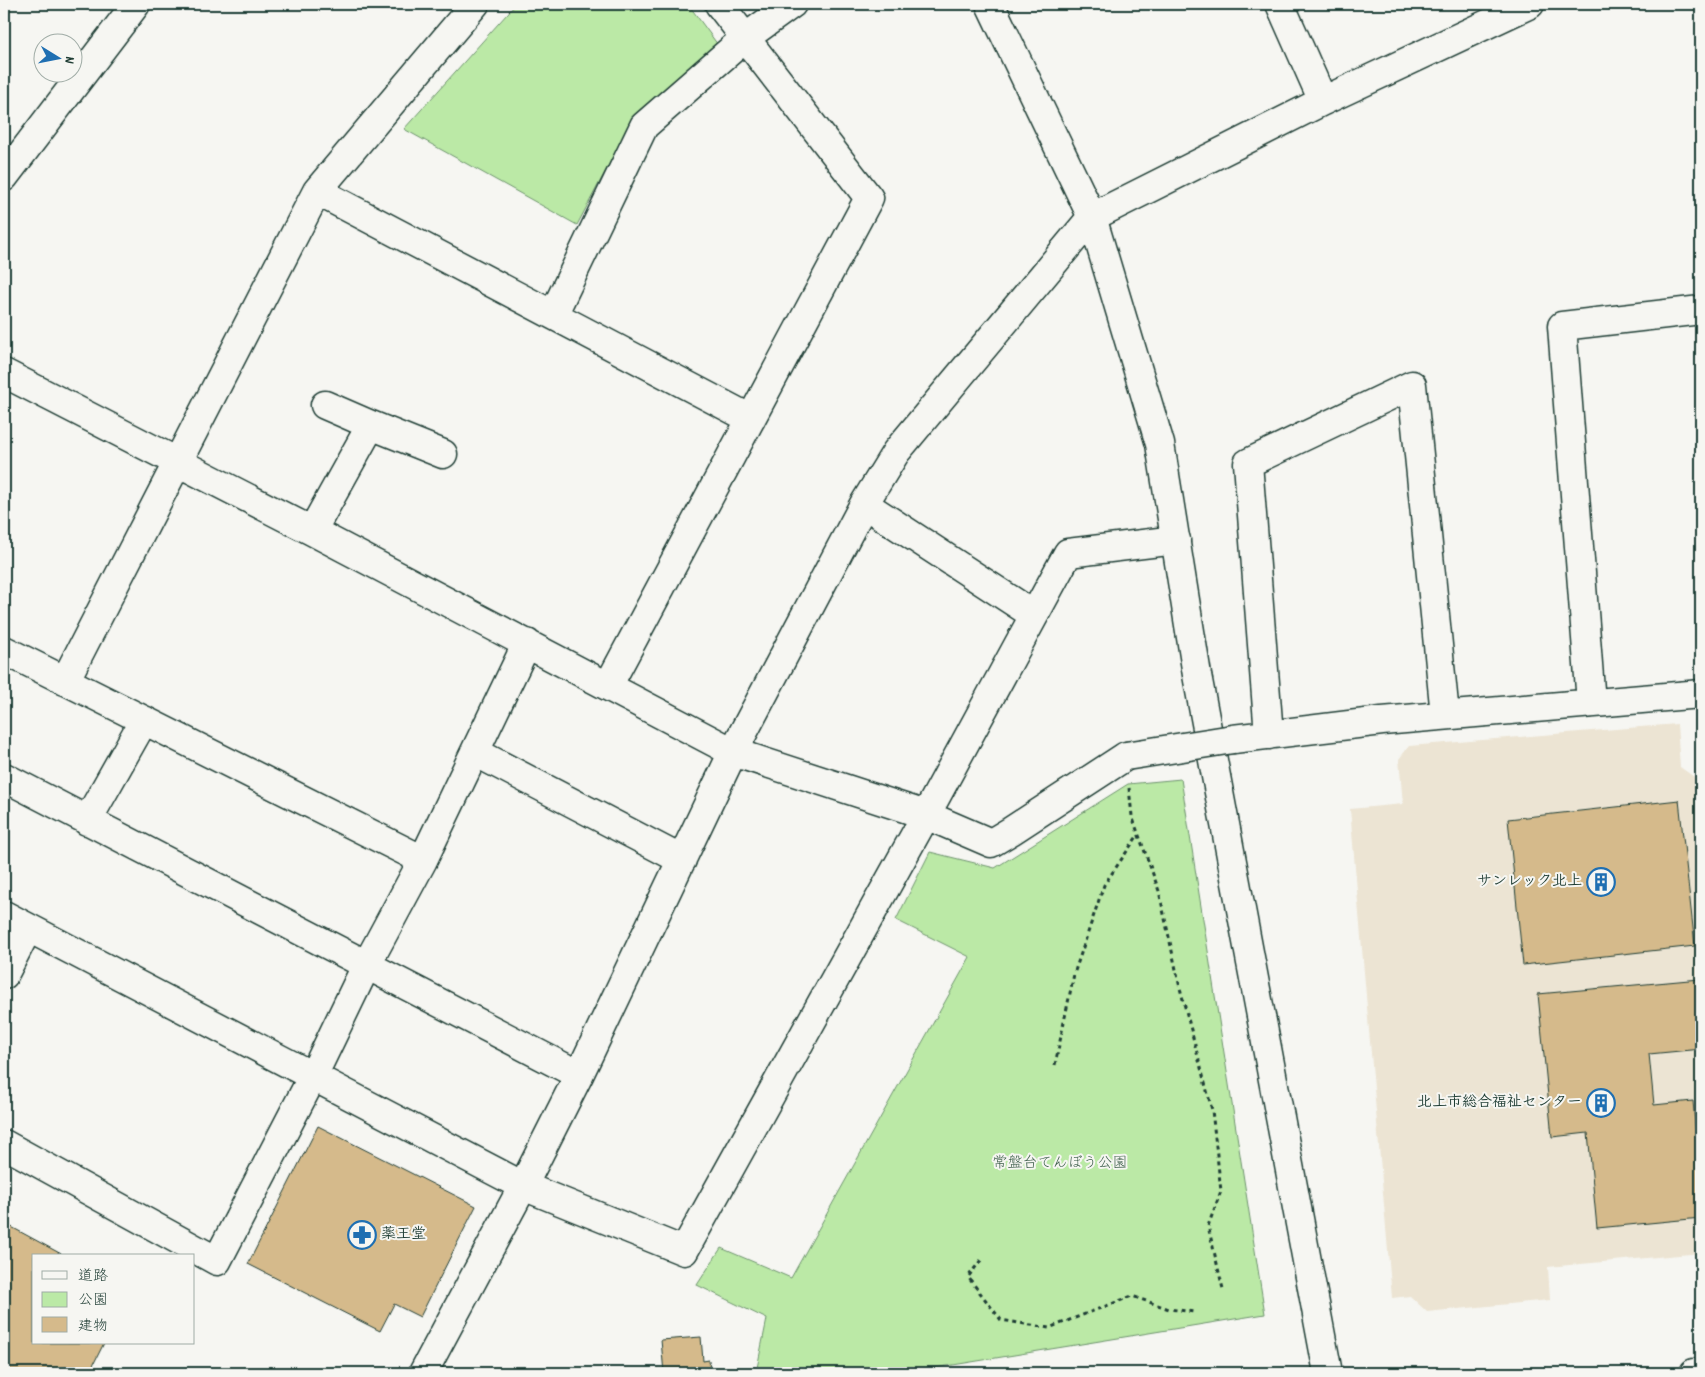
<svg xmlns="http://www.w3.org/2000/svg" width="1705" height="1377" font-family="Dekko,'Klee One',sans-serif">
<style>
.built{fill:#ece4d3}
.green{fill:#bbe9a6;stroke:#6d936d}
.building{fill:#d5ba8b;stroke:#1f3d34}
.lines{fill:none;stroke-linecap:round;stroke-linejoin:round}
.minor-casing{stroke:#1f3d34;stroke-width:31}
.tertiary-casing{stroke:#1f3d34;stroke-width:31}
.secondary-casing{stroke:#1f3d34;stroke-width:31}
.path{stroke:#1f3d34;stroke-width:3;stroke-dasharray:4 4;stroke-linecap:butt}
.minor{stroke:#f6f6f2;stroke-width:28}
.tertiary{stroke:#f6f6f2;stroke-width:28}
.secondary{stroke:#f6f6f2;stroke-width:28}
.minor-bridge-casing{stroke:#1f3d34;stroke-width:31;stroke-linecap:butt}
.minor-bridge{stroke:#f6f6f2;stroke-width:28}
.labels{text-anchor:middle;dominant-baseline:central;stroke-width:4;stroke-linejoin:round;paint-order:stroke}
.poi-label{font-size:15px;font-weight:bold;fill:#1f3d34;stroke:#f6f6f2;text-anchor:end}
.park-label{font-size:15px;fill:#3e5f4b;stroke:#f6f6f2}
</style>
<rect width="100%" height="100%" fill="#f6f6f2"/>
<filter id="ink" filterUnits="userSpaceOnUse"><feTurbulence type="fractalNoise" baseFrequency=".02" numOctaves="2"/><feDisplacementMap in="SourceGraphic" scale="10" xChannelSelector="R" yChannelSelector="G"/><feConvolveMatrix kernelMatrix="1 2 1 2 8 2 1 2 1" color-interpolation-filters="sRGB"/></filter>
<g filter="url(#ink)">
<path class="built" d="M1677 724 1680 767 1697 779H1701V1253L1548 1267 1550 1300 1427 1312 1410 1296 1392 1298 1350 809 1403 804 1399 759 1409 746Z"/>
<path class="green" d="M516 4H688L718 45 633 119 577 225 404 129Z
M1181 779 1265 1314 904 1373H756L767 1319 697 1285 721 1248 791 1278 970 957 896 920 930 852 995 868 1128 784Z"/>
<path class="building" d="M1679 800 1695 946 1523 965 1508 819Z
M1700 979 1701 1049 1649 1054 1654 1105 1693 1101 1701 1193V1218L1597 1228 1588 1133 1552 1137 1538 994Z
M318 1126 476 1206 420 1317 394 1304 380 1331 248 1264Z
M4 1223 65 1256H34V1343H104L89 1373H4Z
M701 1337 703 1361 709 1360 710 1373H664L661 1340Z"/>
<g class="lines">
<defs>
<path id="minor" d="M1280 4 1323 101
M317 191 751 419
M553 315 644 126 745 38 792 4
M4 373 312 531 733 752 926 815 991 843 1011 831 1126 756
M325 405 371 425
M864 504 1034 615
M312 531 371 425 443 454
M4 650 423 860
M65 681 317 191 475 4
M608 686 869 198 719 4
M1591 703 1562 326 1701 310
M1269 735 1248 463 1412 385 1445 715
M1233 739 1382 721 1701 694
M475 752 682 860
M4 777 579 1075
M87 821 144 720
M4 915 523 1186 684 1251 926 815 1068 553 1176 540
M4 975 28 928
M4 1144 217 1261 313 1076 366 966 423 860 527 643
M423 1373 523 1186 579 1075 733 752 864 504 896 452 1092 217 1323 101 1530 4"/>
<path id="tertiary" d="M990 4 1092 217 1160 444 1197 675 1328 1373
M4 177 136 4"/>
<path id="secondary" d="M1694 1373H1701"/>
</defs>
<use href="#minor" class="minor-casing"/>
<use href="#tertiary" class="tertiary-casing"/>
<use href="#secondary" class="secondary-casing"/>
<path class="path" d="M1129 788 1132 816 1159 891 1180 988 1212 1110 1221 1191 1208 1226 1223 1289
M1055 1065 1074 974 1104 885 1138 835
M981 1260 968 1277 1001 1320 1049 1328 1132 1296 1169 1309 1195 1312"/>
<use href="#minor" class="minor"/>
<use href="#tertiary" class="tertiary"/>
<use href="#secondary" class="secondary"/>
<defs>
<path id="minor-bridge" d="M1126 756 1233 739"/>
</defs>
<use href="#minor-bridge" class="minor-bridge-casing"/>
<use href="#minor-bridge" class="minor-bridge"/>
</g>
</g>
<defs>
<symbol id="building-ring" viewBox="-11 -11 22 22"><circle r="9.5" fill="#f6f6f2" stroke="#1f6fb2" stroke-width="1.5"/><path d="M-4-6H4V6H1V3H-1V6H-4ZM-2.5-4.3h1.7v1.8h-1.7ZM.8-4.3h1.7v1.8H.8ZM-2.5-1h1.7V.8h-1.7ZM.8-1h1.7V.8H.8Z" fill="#1f6fb2"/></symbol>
<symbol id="pharmacy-ring" viewBox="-11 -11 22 22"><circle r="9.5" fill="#f6f6f2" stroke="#1f6fb2" stroke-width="1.5"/><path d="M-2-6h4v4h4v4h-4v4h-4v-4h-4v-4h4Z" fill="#1f6fb2"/></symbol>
</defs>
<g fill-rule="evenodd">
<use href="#building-ring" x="1585" y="866" width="32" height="32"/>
<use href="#building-ring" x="1585" y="1087" width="32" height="32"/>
<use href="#pharmacy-ring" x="346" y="1219" width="32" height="32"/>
</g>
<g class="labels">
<g class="poi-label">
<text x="1582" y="882">サンレック北上</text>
<text x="1582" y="1103">北上市総合福祉センター</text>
<text x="381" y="1235" text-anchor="start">薬王堂</text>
</g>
<g class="park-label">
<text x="1060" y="1164">常盤台てんぼう公園</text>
</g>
</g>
<rect width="1705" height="1377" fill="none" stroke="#f6f6f2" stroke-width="20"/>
<rect x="10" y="10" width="1685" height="1357" fill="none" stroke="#1f3d34" stroke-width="2" filter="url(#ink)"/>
<rect x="32" y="1254" width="162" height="90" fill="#f6f6f2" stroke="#a0aca6"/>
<rect x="42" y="1271" width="25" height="8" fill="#f6f6f2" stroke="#a0aca6"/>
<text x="78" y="1280" font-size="15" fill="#1f3d34">道路</text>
<rect x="42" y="1292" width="25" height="15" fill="#bbe9a6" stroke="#a0aca6"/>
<text x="78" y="1304" font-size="15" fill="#1f3d34">公園</text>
<rect x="42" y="1317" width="25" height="15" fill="#d5ba8b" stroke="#a0aca6"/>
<text x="78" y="1330" font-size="15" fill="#1f3d34">建物</text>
<g transform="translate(58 58) rotate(100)"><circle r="24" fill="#f6f6f2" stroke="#a0aca6"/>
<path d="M0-4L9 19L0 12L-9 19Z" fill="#1f6fb2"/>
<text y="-8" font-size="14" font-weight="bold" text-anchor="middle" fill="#1f3d34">N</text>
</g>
</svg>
